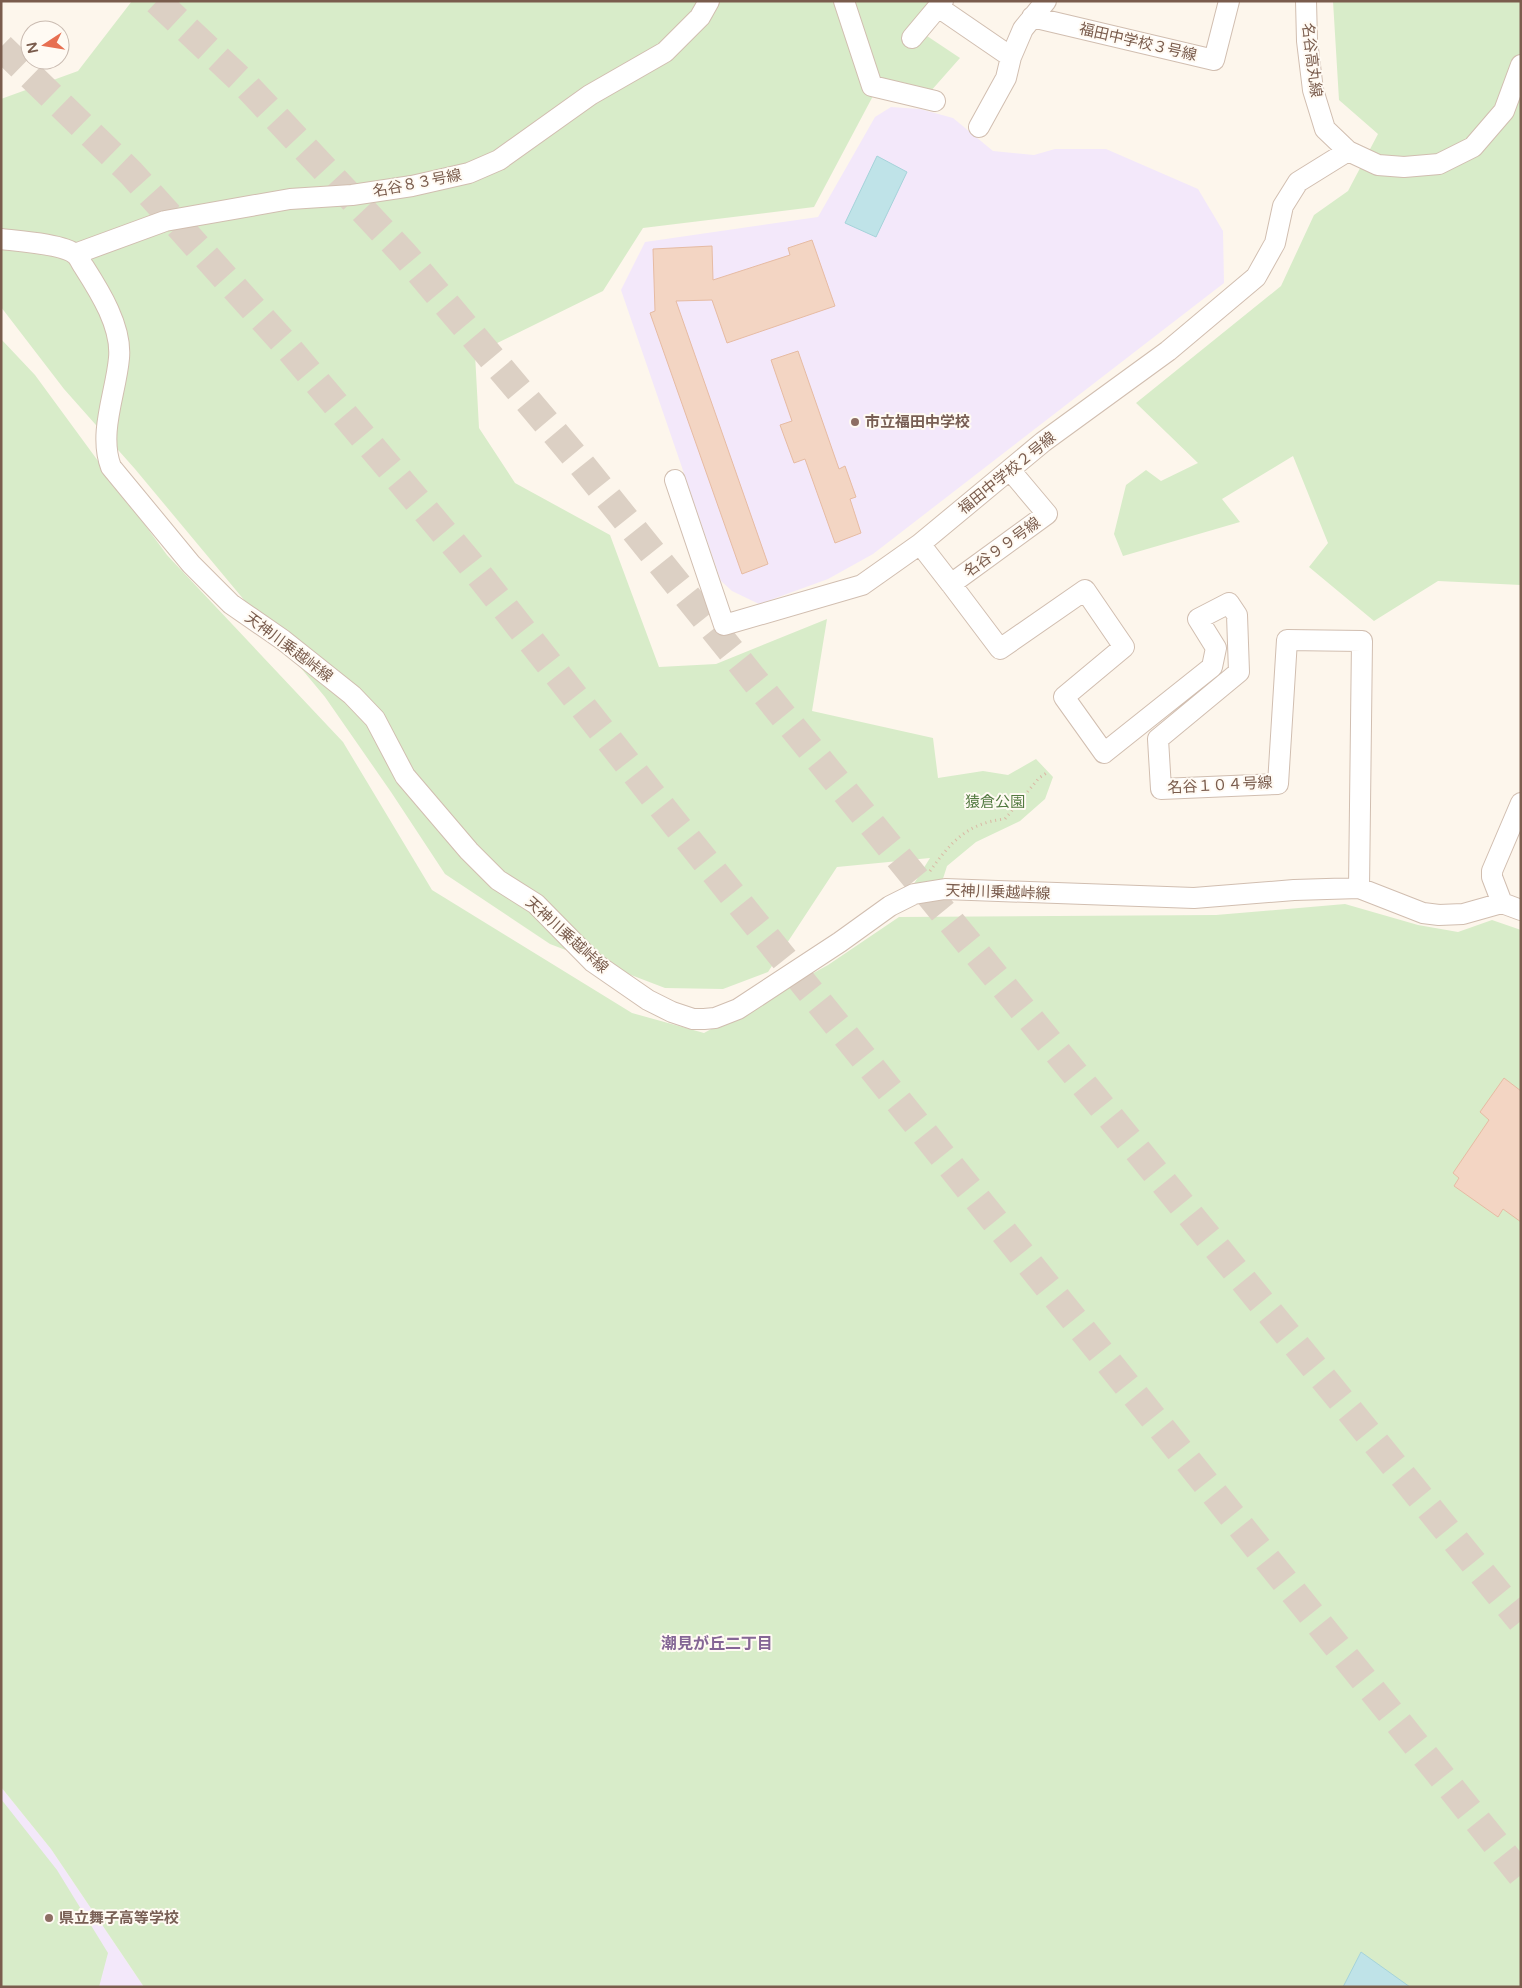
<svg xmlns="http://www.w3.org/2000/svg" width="1522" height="1988" font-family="'Varela Round','Noto Sans JP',sans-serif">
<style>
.education{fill:#f3e8fa}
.green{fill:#d8ecc9}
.water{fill:#bfe3e8;stroke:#a5d3da}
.building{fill:#f3d5c3;stroke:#e6bba3}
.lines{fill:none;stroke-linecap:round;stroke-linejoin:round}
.highway-tunnel{stroke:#dcd0c4;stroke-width:28;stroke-dasharray:28 14;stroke-linecap:butt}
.minor-casing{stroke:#d1beb0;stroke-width:22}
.path{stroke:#d9b8a5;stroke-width:3;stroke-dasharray:1 4;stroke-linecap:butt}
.minor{stroke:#fff;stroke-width:20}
.education-dot{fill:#8d6e63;stroke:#fffaf3;stroke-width:2}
.labels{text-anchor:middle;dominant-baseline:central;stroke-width:4;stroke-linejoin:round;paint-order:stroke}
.street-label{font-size:15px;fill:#7a5c4d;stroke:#fffaf3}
.education-label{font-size:15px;font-weight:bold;fill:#785e54;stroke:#fffaf3;text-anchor:start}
.park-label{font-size:15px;fill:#537a41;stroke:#fffaf3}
.neighbourhood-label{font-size:16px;font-weight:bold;fill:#846695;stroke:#fffaf3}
</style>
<rect width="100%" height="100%" fill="#fdf6ec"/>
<path class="education" d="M891 107 920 109 953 118 993 151 1034 155 1055 149H1106L1198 189 1223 231 1224 283 873 554 828 579 759 604 732 591 721 581 621 290 645 242 818 217 875 117Z
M1 1787 51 1849 144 1987H1Z"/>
<path class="green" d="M132 1H929L912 26 960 58 930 92 882 79 814 207 643 228 603 291 475 354 479 428 515 483 610 535 659 667 716 664 827 619 812 711 933 738 938 778 983 771 1008 775 1036 759 1053 777 1045 799 1020 821 976 842 947 866 941 885 910 890 930 858 837 867 768 972 723 989 665 988 550 944 445 874 391 792 325 697 135 469 64 389 1 307V99L78 71Z
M1333 1H1521V585L1438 581 1374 621 1309 567 1328 543 1293 456 1222 499 1240 522 1123 556 1114 534 1126 485 1146 470 1161 481 1198 463 1136 403 1281 286 1314 215 1348 191 1378 134 1339 100Z
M1 339 35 375 167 555 343 742 432 890 632 1013 704 1033 828 965 899 917 1216 915 1345 904 1418 925 1458 932 1492 920 1521 930V1987H144L51 1849 1 1787Z
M1 1799 57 1870 108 1953 99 1987H1Z"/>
<path class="water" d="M877 156 907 172 876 237 845 223Z
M1361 1952 1410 1987H1343Z"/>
<path class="building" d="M812 240 835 306 727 343 712 300 676 301 768 564 742 574 650 313 655 311 653 249 712 246 713 280 790 255 788 248Z
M798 351 839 469 845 466 856 497 850 499 861 533 835 543 805 459 794 463 780 425 792 421 771 360Z
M1504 1078 1521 1091V1222L1503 1209 1498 1217 1454 1186 1459 1178 1453 1173 1489 1120 1480 1112Z"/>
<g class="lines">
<path class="highway-tunnel" d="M157 1 243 82 404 254 582 465 772 702 1521 1621
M1 47 131 173 284 343 468 561 661 806 1521 1875"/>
<defs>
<path id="minor" d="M844 1 872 86 935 101
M943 1 938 7 1011 57
M1306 1 1307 41 1313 90 1325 129 1348 151 1378 165 1404 167 1439 164 1473 147 1504 111 1521 65
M1032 17 1214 60 1229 1
M912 38 938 7
M979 127 1006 78 1011 57 1023 29 1046 1
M1 239C18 241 63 244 75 254 79 257 81 263 84 267 100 292 122 327 119 358 116 393 98 433 111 467L191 564 231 604 283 640 352 695 375 719 405 776 469 851 498 880 536 904 593 962 648 1000 672 1012 693 1019H704L715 1018 738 1009 840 942 890 906 914 894 945 889 1194 898 1294 890 1359 888 1423 913 1439 915 1463 914 1502 903
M75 254 165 221 290 199 352 195 412 186 469 173 499 160 590 95 665 52 700 17 709 1
M675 480 724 625 862 585 920 544 1043 442 1168 351 1256 277 1275 243 1283 206 1298 182 1348 151
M920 544 951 584 1047 514 1010 470
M951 584 1000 649 1085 590 1124 647 1064 697 1104 753 1212 667 1216 648 1198 619 1229 603 1237 615 1239 672 1158 739 1161 789 1278 784 1287 640 1362 641 1359 888
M1502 903 1492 877V871L1521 803
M1502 903 1521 910"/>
</defs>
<use href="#minor" class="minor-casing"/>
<path class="path" d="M930 871C951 842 967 823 1005 819L1039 778 1048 772"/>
<use href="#minor" class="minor"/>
</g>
<g class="education-dot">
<circle cx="855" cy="422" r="5"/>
<circle cx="49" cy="1918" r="5"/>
</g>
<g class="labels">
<g class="street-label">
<text transform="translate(1138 42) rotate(13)">福田中学校３号線</text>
<text transform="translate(1312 60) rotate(83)">名谷高丸線</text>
<text transform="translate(417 183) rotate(-11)">名谷８３号線</text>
<text transform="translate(1007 473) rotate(-39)">福田中学校２号線</text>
<text transform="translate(1002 547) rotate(-36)">名谷９９号線</text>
<text transform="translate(289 647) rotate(37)">天神川乗越峠線</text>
<text transform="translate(1220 785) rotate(-3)">名谷１０４号線</text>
<text transform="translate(998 892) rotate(2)">天神川乗越峠線</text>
<text transform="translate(567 935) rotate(42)">天神川乗越峠線</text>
</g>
<g class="education-label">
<text x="865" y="422">市立福田中学校</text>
<text x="59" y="1918">県立舞子高等学校</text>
</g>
<g class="park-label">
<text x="995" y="802">猿倉公園</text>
</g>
<g class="neighbourhood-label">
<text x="717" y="1644">潮見が丘二丁目</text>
</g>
</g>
<rect width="1522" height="1988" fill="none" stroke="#7a5c4d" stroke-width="5"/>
<g transform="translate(45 45) rotate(258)"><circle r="24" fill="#fffaf3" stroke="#cabbb1"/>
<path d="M0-4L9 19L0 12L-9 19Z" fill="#e76f51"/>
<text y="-8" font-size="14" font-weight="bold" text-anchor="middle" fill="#7a5c4d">N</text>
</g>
</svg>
